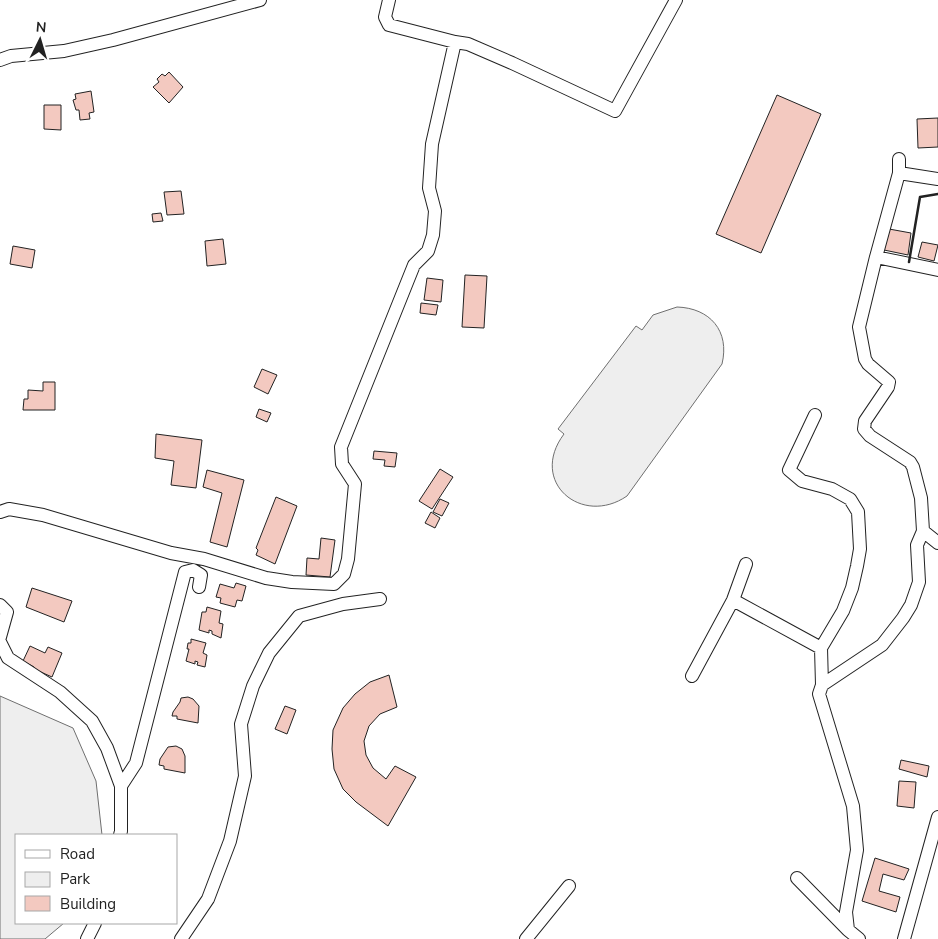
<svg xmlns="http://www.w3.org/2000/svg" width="938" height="939" font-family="'Nunito Sans',sans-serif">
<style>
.green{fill:#eee;stroke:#6f6f6f}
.building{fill:#f3c9c0;stroke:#222}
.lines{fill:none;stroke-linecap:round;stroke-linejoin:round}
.minor-casing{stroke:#222;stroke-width:14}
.minor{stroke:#fff;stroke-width:12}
.wall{stroke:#222;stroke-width:2.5}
</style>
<rect width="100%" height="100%" fill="#fff"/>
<path class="green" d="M677 307C710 308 730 331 722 364L627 496C582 527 528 482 564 434L558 429 636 326 642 330 653 315Z
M0 696 73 728 96 781 102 835H16V923H64L45 939H0Z"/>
<path class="building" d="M169 72 183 87 169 103 153 87 159 82 157 79 162 74 165 76Z
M91 91 94 112 89 113 90 119 80 120 79 110H76L73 100 76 99 75 94Z
M777 95 821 114 761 253 716 234Z
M44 105H61V130L44 129Z
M938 118V147L918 148 917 119Z
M181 191 184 214 167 215 164 192Z
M161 213 163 221 153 222 152 214Z
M889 229 911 233 908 255 884 250Z
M223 239 226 264 207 266 205 241Z
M922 242 938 245 934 261 918 257Z
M13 246 35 250 32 268 10 264Z
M465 275 487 276 484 328 462 327Z
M427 278 443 280 441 302 424 300Z
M421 303 438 305 436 315 420 313Z
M262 369 277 375 268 394 254 387Z
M43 382H55V410H23L24 399H28V390L43 391Z
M259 409 271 413 267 422 256 417Z
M156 434 202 440 196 488 171 485 174 461 155 458Z
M374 451 397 453 395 467 384 466 385 460 373 459Z
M440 469 453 477 432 509 419 501Z
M207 470 244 480 227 547 210 542 222 493 203 487Z
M276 497 297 506 275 564 256 555 258 550 256 548Z
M440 499 449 503 442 516 433 512Z
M431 512 440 518 435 528 425 523Z
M321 538 335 540 330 577 306 575 307 558 319 559Z
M236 583 246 586 242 601 237 600 235 607 220 603 221 598 216 597 220 584 234 588Z
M32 588 72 601 64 622 26 607Z
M207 607 221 611 219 623 223 624 221 638 212 634V631L209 630V633L199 630 202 612H206Z
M191 639 206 643 203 653 207 655 205 667 197 665 198 662 195 661V664L186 661 189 649H187L188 643H191Z
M30 646 45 653 48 647 62 653 52 677 34 669V667L23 661Z
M389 675 397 707 380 714 369 726 364 741 366 755 373 768 386 779 395 766 416 777 388 826 356 802 343 789 334 769 332 749 333 730 343 708 355 694 370 682Z
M188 697 193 699 199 706 198 723 177 719V716H172L173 712 180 702 181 698Z
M285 706 296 710 287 734 275 729Z
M176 746 182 749 185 756V773L164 769V766L159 765 160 759 168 747Z
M901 760 929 766 927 777 899 769Z
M899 781 916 782 914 808 897 806Z
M875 858 909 869 904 880 883 874 879 891 900 897 896 912 862 901Z"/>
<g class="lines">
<defs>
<path id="minor" d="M455 42 468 44 512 63 615 111 676 0
M0 60 11 56 64 51 113 40 260 0
M899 173 938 179
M876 257 899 173V159
M815 415 789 470 802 481 832 489 850 499 858 512 860 549 857 566 852 588 843 611 821 648 822 685 819 694 853 806 857 850 846 912 848 930 859 939
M0 512 9 509 43 515 171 553 204 559 266 578 292 582 334 584 344 574 348 559 355 484 342 464 341 447 414 265 428 251 433 235 435 211 429 188 432 144 455 42 389 25 385 17 389 0
M923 531 938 543
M733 600 821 648
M0 605 7 612 0 637
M0 642 8 658 60 692 92 721 107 748 121 786
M692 676 733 600 746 564
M822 685 882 645 903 618 911 605 919 582 917 545 923 531 921 498 913 467 910 462 870 436 864 429 865 421 888 387 889 382 868 364 865 359 859 327 876 257 938 270
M120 835 121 831V786L136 763 185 572 193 570 201 575 199 587
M797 878 848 930
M87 939 95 923
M181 939 208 899 230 841 245 776 241 724 253 686 269 653 299 616 343 604 380 599
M526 939 569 886
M904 939 938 817"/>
</defs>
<use href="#minor" class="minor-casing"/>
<use href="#minor" class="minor"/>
<path class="wall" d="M909 262 920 197 938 194"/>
</g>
<rect x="15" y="834" width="162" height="90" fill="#ffffff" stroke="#a7a7a7"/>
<rect x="25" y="850" width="25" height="8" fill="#ffffff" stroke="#a7a7a7"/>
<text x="60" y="859" font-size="15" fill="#222222">Road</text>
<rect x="25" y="872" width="25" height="15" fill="#eeeeee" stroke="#a7a7a7"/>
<text x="60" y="884" font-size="15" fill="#222222">Park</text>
<rect x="25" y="896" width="25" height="15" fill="#f3c9c0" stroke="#a7a7a7"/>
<text x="60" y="909" font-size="15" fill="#222222">Building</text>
<g transform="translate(40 40) rotate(5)" stroke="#ffffff" stroke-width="4" paint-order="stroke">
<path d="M0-4L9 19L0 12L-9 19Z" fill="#222222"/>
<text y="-8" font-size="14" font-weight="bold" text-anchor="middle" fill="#222222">N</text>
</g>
</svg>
